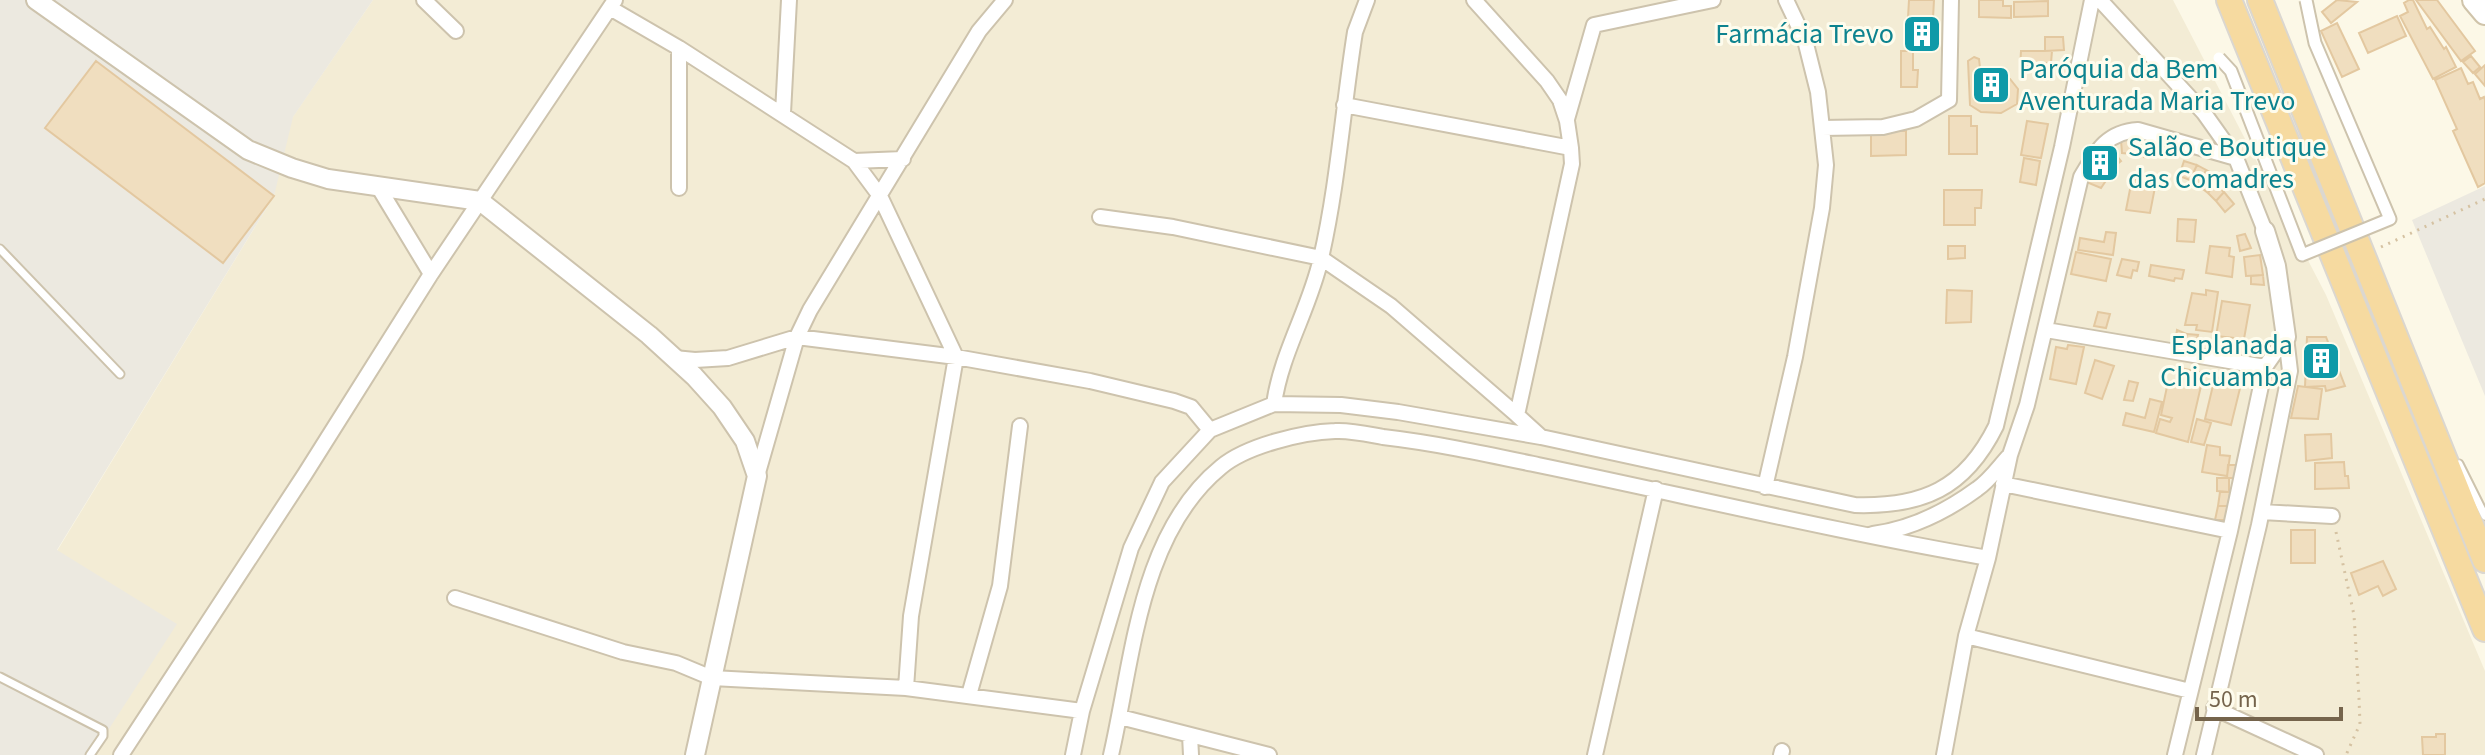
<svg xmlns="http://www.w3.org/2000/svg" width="2485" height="755" font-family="'Source Sans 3',sans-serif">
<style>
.residential{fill:#f3ecd5}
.industrial{fill:#ece9e0}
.building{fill:#f0debf;stroke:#e3c8a0;stroke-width:2}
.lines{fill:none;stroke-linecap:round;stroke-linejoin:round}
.service-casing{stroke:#cdc3ad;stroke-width:11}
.minor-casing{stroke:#cdc3ad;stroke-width:18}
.tertiary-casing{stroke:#cdc3ad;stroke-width:22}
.secondary-casing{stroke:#d0c4aa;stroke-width:26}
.trunk-casing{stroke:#dbd7d0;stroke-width:28}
.path{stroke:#d5c2a2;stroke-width:3;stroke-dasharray:2 6;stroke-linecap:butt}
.service{stroke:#fff;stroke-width:7}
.minor{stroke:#fff;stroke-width:14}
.tertiary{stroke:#fff;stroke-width:18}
.secondary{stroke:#fff;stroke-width:22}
.trunk{stroke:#f6daa0;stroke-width:24}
.pedestrian-bridge-casing{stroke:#cdc3ad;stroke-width:15;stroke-linecap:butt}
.pedestrian-bridge{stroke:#fff;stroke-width:11}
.labels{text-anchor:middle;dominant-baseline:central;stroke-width:6;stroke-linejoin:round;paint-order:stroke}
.culture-label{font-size:28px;fill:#0d838f;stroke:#fefced;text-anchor:end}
</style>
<rect width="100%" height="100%" fill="#fcf8e7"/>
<path class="residential" d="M373 0H2173L2326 295 2485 671V755H92L57 551 274 196 281 134Z"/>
<path class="industrial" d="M0 0H373L293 117 274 196 57 550 177 624 92 755H0Z
M2485 186V396L2412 220Z"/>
<path class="building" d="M1909 0H1934L1933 18H1908Z
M1979 0H2003V6H2011V18L1979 17Z
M2337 0 2357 2 2331 23 2322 12Z
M2409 0H2413L2427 29 2430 27 2444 49 2446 47 2456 67 2433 79 2400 16 2408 12 2404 3Z
M2416 0H2437L2475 51 2461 61Z
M2048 1V16L2014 17V2Z
M2397 16 2406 36 2368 53 2359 33Z
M1907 21H1938L1937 48 1907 49Z
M2337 23 2359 69 2342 77 2321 31Z
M2045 37H2063L2064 50 2045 51Z
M1901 51H1913V70H1918L1917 87H1901Z
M2021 51H2052L2051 63H2035L2034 70 2020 69Z
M2471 56 2480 67 2473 73 2463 62Z
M1974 57 1979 59 1981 77 2010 79 2018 89 2017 104 2001 113 1981 112 1970 105 1968 61Z
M96 61 274 196 223 263 45 128Z
M2485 65V86L2475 74Z
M2461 68 2468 84 2473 82 2480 99 2484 97 2485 100V183L2478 187 2453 131 2457 129 2435 80Z
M1949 116H1971V126H1977V154H1949Z
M2027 121 2048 124 2041 158 2021 155Z
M1871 130 1906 131V155L1871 156Z
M2147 137 2158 138 2154 158 2144 157Z
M2121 140H2133L2132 154 2122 153Z
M2112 150 2121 161 2111 169 2100 158Z
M2024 158 2040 161 2036 185 2020 182Z
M2100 158 2113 171 2107 179 2090 170Z
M2184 161 2197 165 2190 180 2179 176Z
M2197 165 2206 170 2199 186 2189 182Z
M2090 170 2107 179 2101 188 2084 181Z
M2206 170 2219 177 2208 193 2199 186Z
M2132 179 2156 182 2150 213 2126 210Z
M2214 184 2224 192 2216 201 2208 193Z
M1944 190H1982L1981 208H1975V225H1944Z
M2224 192 2234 204 2225 212 2216 201Z
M2178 219 2196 220 2194 242 2177 241Z
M2106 232 2116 233 2113 255 2078 250 2080 238 2104 242Z
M2245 234 2251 248 2240 251 2237 236Z
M1948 246H1965V258L1948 259Z
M2210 246 2230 248 2229 256 2234 257 2232 277 2206 273Z
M2076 252 2111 259 2106 281 2071 274Z
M2260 255 2263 275 2246 276 2244 257Z
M2122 259 2139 262 2137 271 2133 270 2131 278 2117 275Z
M2151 265 2184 270 2182 279 2175 278 2174 281 2149 276Z
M2263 275 2264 285 2251 284V276Z
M1947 290 1972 291 1971 322 1946 323Z
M2206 290 2218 292 2212 332 2196 330 2197 325H2185L2192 293 2206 295Z
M2222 301 2250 305 2244 339 2216 336Z
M2098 312 2110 314 2106 328 2094 326Z
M2177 330 2187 334 2184 345 2175 343Z
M2187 334 2198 335 2195 347 2184 345Z
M2307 337H2326L2345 386 2326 391 2325 386 2305 387Z
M2068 345 2084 347 2076 384 2050 379 2056 347 2067 349Z
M2095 360 2114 366 2102 399 2085 393Z
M2185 369 2204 373 2188 442 2156 433 2160 419 2170 422 2172 418 2161 415 2168 382 2182 385Z
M2230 373 2243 376 2231 425 2205 419 2215 377 2228 380Z
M2129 381 2138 383 2133 401 2124 400Z
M2298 386 2322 389 2318 419 2291 418Z
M2150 399 2162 402 2154 432 2123 425 2126 413 2145 418Z
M2197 419 2211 423 2204 445 2191 442Z
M2331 434 2332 458 2306 461 2305 435Z
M2207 445 2220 447V455L2230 456 2227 476 2202 472Z
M2344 462 2345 476H2348L2349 488 2315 489V463Z
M2228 465H2238L2236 478H2227Z
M2217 478H2229V492L2217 491Z
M2220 492H2230L2228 506H2218Z
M2218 506H2228L2225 520H2215Z
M2291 530H2315V563H2291Z
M2383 561 2396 589 2383 596 2378 586 2359 595 2351 573Z
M2436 734H2445V755H2423L2422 737H2436Z"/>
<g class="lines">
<defs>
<path id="service" d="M0 249 120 374
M2459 464 2485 516
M0 677 103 730V736L90 755"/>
<path id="minor" d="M424 0 456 31
M1474 0 1547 81 1560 100 1567 121 1571 148 1572 164 1517 415 1541 437
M2100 0 2204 113 2236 158 2265 231
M610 8 679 48 854 161 880 196 956 357 911 616 906 688
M679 48V188
M1344 105 1571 148
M783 113 789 0
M1567 119 1594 25 1713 0
M1822 128 1883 127 1916 119 1949 100 1951 0
M854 161 903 159
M379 188 431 274
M1100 217 1173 227 1321 258 1391 306 1517 415
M2046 330 2265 367
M674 358 695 360 728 358 797 337 956 357 1090 381 1174 401 1191 407 1210 430
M1274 404C1281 353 1310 308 1321 258 1338 184 1343 107 1355 32L1367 0
M757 476 797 337 810 310 979 31 1005 0
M2003 484 2230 531
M1765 487 1795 357 1822 208 1826 165 1818 92 1805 40 1786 0
M2262 512 2332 516
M1873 534C1910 529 1947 511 1977 489 1989 481 1998 468 2008 457
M455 598 623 652 676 663 712 678 906 688 1082 711
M1966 636 2190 691
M969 695 1000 586 1020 426
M2214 708 2316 755
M1120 717 1269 755
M1190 735 1191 755
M121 755 305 474 431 274 615 0
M1073 755 1082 711 1131 548 1162 482 1210 430 1274 404 1341 405 1398 412 1541 437 1855 505C1922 507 1965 489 1996 426L2062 147 2092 0
M1111 755C1133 660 1139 534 1221 467 1246 446 1302 432 1335 431 1350 430 1367 434 1383 437 1435 443 1486 454 1538 465 1688 496 1837 532 1988 558
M1595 755 1656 489
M1781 755 1782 751
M1944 755 1966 636 1988 558 2010 455 2027 405 2081 177C2096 152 2106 132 2138 130L2236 158
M2175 755 2230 531 2265 367 2286 337
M2204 755 2259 525 2290 371 2286 337"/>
<path id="tertiary" d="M36 0 248 150 292 168 328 179 480 201 649 335 694 376 722 407 745 441 757 476 695 755
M2265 231 2276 266 2286 337"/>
<path id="secondary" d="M2474 0 2485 13"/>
<path id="trunk" d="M2229 0 2485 629
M2260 0 2485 560"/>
</defs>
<use href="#service" class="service-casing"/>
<use href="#minor" class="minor-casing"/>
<use href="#tertiary" class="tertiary-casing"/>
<use href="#secondary" class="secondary-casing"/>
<use href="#trunk" class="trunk-casing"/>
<path class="path" d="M2381 247 2485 199
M2336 532 2354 615 2359 698 2360 724 2346 755"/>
<use href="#service" class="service"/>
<use href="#minor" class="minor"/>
<use href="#tertiary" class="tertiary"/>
<use href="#secondary" class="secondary"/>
<use href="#trunk" class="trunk"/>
<defs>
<path id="pedestrian-bridge" d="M2219 58 2231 71 2302 255 2390 219 2315 43 2306 0"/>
</defs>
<use href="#pedestrian-bridge" class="pedestrian-bridge-casing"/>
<use href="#pedestrian-bridge" class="pedestrian-bridge"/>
</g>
<defs>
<symbol id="building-square" viewBox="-11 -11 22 22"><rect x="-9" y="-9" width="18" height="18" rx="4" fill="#0f9aa8" stroke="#fefced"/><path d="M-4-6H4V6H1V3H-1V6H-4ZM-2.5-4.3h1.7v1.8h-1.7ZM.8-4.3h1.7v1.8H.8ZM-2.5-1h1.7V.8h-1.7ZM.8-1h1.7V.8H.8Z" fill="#fff"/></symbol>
</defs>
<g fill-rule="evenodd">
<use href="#building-square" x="1900" y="12" width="44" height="44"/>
<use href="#building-square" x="1969" y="63" width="44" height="44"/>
<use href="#building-square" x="2078" y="141" width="44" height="44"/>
<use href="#building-square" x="2299" y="339" width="44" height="44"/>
</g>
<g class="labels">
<g class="culture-label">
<text x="1894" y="34">Farmácia Trevo</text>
<text x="2019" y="69" text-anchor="start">Paróquia da Bem<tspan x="2019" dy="32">Aventurada Maria Trevo</tspan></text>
<text x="2128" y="147" text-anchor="start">Salão e Boutique<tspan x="2128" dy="32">das Comadres</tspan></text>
<text x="2293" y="345">Esplanada<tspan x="2293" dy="32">Chicuamba</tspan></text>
</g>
</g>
<path d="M2197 707v12h144v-12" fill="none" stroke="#75644c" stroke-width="4"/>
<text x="2209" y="707" font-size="24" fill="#75644c" stroke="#fefced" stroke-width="6" paint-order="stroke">50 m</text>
</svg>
